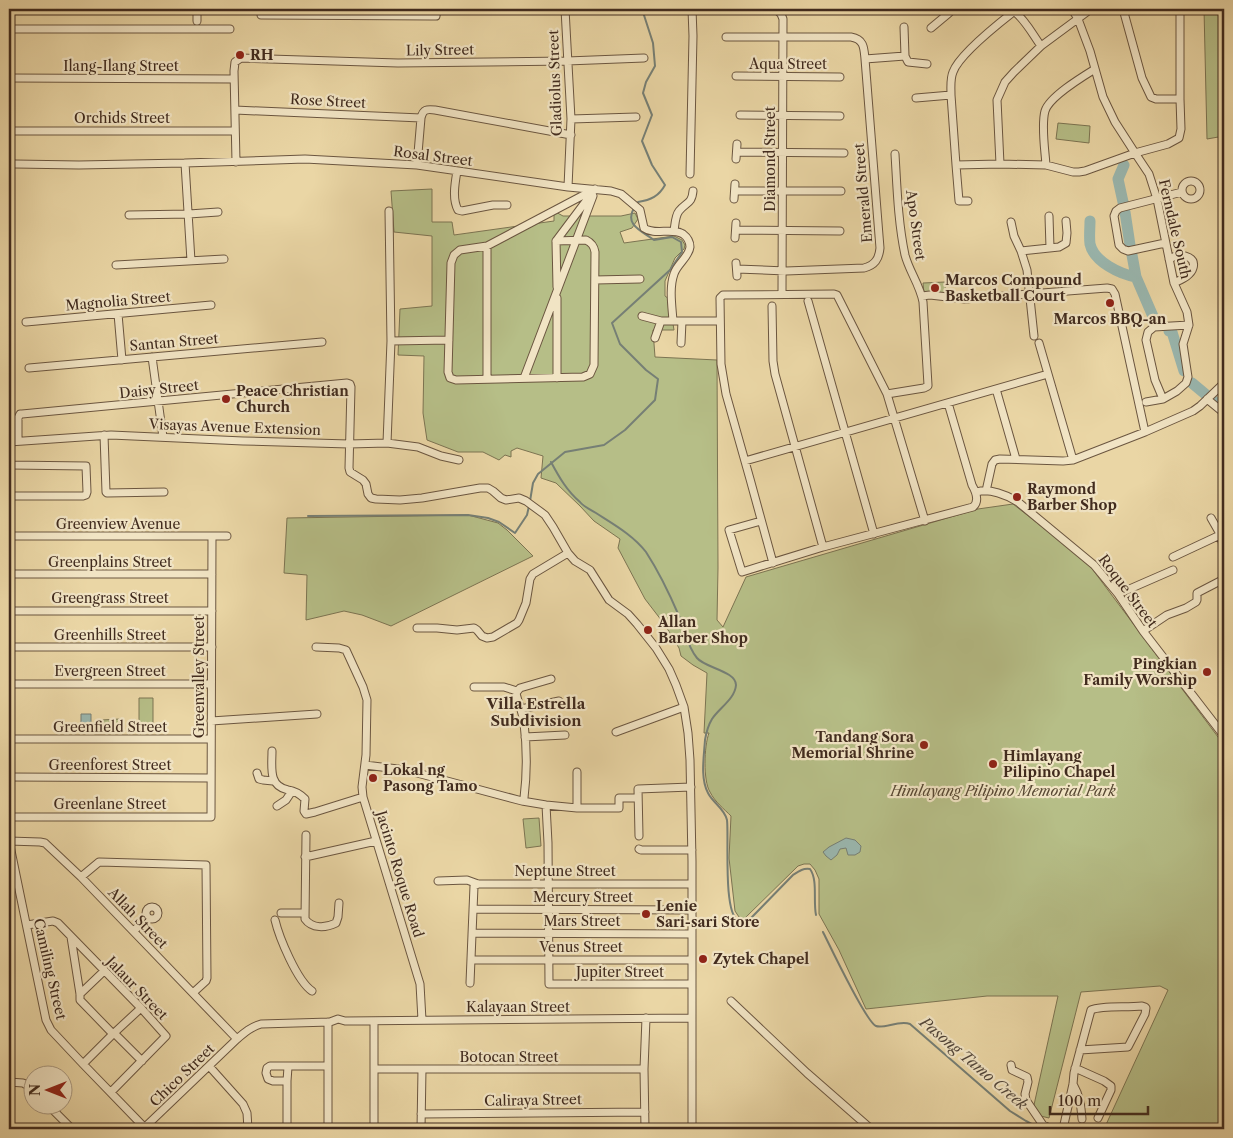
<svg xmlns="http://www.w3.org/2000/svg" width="1233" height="1138" font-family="'Libre Caslon Text',serif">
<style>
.green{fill:#b6be87;stroke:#7c7452}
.water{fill:#9ab7af;stroke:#767f75}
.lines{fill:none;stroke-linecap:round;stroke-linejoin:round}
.stream{stroke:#767f75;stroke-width:2}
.river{stroke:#9ab7af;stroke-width:11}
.minor-casing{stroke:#6b5640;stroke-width:9}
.minor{stroke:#f1e4c4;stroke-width:7}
.poi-dot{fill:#8f2418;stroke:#f1e4c4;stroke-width:2}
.labels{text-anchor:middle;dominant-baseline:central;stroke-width:4.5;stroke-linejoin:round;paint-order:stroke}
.street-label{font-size:14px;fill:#412b1e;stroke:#f1e4c4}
.poi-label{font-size:14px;font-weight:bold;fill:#412b1e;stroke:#f1e4c4;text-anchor:start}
.park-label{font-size:14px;font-style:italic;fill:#584833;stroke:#f1e4c4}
.neighbourhood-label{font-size:15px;font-weight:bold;fill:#412b1e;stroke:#f1e4c4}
.water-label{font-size:15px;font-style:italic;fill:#53473b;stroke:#f1e4c4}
</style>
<rect width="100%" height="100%" fill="#ead6a5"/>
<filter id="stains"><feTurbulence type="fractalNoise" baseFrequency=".004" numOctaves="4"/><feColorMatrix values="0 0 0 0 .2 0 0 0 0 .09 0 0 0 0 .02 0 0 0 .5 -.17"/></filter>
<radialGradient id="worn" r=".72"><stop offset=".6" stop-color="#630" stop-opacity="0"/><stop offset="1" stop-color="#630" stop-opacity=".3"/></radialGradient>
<path class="green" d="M1204 9H1224V136L1207 139Z
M1058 123 1090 126 1089 143 1056 139Z
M432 189V222H452L454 235 554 221V211L563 216H621L635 213 638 219 632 228 620 232 624 243 674 236 682 240 685 245 684 249 675 258 665 281V296L669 299 674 330H653L655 357 717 360 718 568 717 620 723 627 746 577 978 509 1013 504 1087 562 1224 745V1129H1104L1168 990 1160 986 1081 992 1049 1118 1032 1114 1058 996H987L866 1009 839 950 819 914V879L815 870 810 864H804L798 866 744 919 739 917 735 911 729 858 731 816C724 809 715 802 710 792 703 781 704 746 709 733H704L707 673 693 665 681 656 679 648 665 625 645 599 618 548 620 539 594 521 580 506 556 483 541 478 543 456 517 448 511 451V457L505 455 499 460 483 452H458L427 440 423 413 424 356 398 355 400 309 432 306V236L394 232 391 191Z
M945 282 946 293 924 294 923 283Z
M468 515 498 523 507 530 533 556 391 626 362 615 344 611 306 620 307 575 284 573 287 518Z
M139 698H153V726H139Z
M120 719V731H101V720Z
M539 818 541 846 526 848 523 819Z"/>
<path class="water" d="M81 714H91V730H81Z
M846 838 855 840 861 846 860 852 855 855H848L846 848 840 849 837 855 831 860 826 856 823 852 829 847Z"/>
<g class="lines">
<path class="stream" d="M637 204 638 202C651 200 659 196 665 185L652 165 642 141 652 115 643 93 646 82 655 66 653 43 642 9
M551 462C559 477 567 491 580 502 584 507 590 509 596 513 613 524 633 535 646 552 659 572 670 595 679 616 685 630 687 646 697 658 705 668 736 671 736 685 735 699 719 708 712 719 709 724 706 734 705 740 704 756 700 778 708 793 713 803 725 809 727 820 729 837 723 913 738 920 743 923 748 920 752 917L793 875C799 871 803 868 810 869 818 880 813 901 816 915
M530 501 533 483 538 474 565 452 604 445 625 430 655 400 658 379 646 370 620 344 612 323 670 270 682 252 681 242 672 237 654 240C642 231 624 225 634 208
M308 516 468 515 488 518 499 522 515 533 527 515 529 506
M823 932C830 946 866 1022 876 1026 884 1029 899 1020 910 1024L1010 1111 1026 1121 1041 1129"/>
<path class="river" d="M1123 202 1118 179 1124 165
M1125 212 1130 245
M1090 221C1090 228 1089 237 1090 244 1094 262 1120 274 1136 277
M1132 255 1136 277 1155 321 1157 322
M1169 331 1172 332 1184 371
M1192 383 1216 403 1224 408"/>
<defs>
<path id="minor" d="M261 9V15L432 16H436L437 9
M565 9 571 119 568 187
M742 9 754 10H777L781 14 783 19 782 294
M1072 9 1078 19 1090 51 1103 97 1115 122 1135 153 1168 144 1179 138 1181 129 1180 99H1156L1151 97 1142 78 1123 9
M197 21V9
M904 27 905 56 908 62 927 64
M931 28 949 13 946 9
M9 29H230
M726 37H851C864 39 864 48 865 59L880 248C879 259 875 265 864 268L786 271 737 269
M865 59 905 56
M1095 69C1082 77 1049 97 1045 111 1041 125 1045 150 1046 165L1073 172H1079L1085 171 1135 153 1149 174 1157 199 1174 283 1187 312 1189 325 1183 344 1188 377 1186 383 1177 391 1163 399 1146 402
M736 76 840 77
M9 78 234 79
M951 95C951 87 950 79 953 72 959 55 998 24 1012 13L1015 12C1026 21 1033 35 1041 46
M916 98 951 95 956 165 1000 164
M1180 99V9
M235 110 421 118
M740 115 840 116
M571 119 636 117
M9 131H235
M737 152 844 153
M736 159 737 144
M236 162 234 71 235 62 241 58 398 63 567 61 644 58
M185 163 191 261
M15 164 79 165 185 163 305 159 417 165 568 187 611 191 621 194 640 210 644 228C655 236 671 227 683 234 687 237 690 241 690 247 689 257 677 264 674 274 669 288 672 306 673 321
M417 165 421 118C423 109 427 109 435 110L571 135
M956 165 959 201H968
M1046 165 1000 164 997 100 1005 82 1014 72 1041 46 1091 9
M457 171C455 183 452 199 458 210L462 211 493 205H507
M690 174 693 36 692 9
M1182 190a9 9 0 1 1 18 0a9 9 0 1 1-18 0Z
M595 189 556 241 586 240C592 243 594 246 595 252L594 365 590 374 583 377 456 380 450 378 448 372 451 263 454 255 460 250 487 246Z
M735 191H841
M734 199 735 184
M129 215 189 214 218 212
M1049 216 1050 248
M1011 222 1014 236 1021 251 1027 270 1034 336
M736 230 840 231
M674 231C675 225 675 216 679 211 686 202 692 204 693 191
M735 238 736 223
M556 241 557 287
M1165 243 1128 251 1123 249 1119 245 1114 216 1116 211 1120 208 1182 192
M1021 251 1059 247 1066 243 1067 233 1066 221
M1169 259C1172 258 1174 256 1177 256 1185 254 1196 258 1193 268 1191 276 1180 280 1174 283
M736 263 737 276
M116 265 224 259
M595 280 640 279
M922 296 930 295 965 299 1107 288 1112 289 1115 294 1145 432
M557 298V378
M808 301 874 534
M772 306 773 361 775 374 823 547
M118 314 122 360
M642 316 661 321H720
M26 322 211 305
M655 338 661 321
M391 341 449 340
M681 343 682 321
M1039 343 1073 460
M152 357 163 437
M29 368 322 342
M524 378 593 196
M487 379V246
M996 389 1016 459
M887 394 924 388 928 386V385L923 302C920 285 909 271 905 255 898 222 897 187 895 154
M1163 399 1155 380 1146 340 1148 332 1154 327 1189 325
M1207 399 1224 413
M104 435 106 492 107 493 164 492
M18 441V418L20 414H22L347 383 350 384 351 387 349 468 350 472 363 480 366 484 368 494 371 498 376 499 400 500 422 498 480 488H488L493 491 501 498 506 500 519 498 526 501 545 515 553 527 568 553 575 561 590 570 609 600 628 614 637 624 656 648 669 669 676 685 684 707 688 733 690 760 692 861V1129
M9 442 111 435 243 441 349 444 387 443 418 447 441 456 459 460
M387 443 391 341 389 211
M745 461 1048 374
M986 491 992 464 995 460 1000 459 1063 461 1073 460 1145 432 1193 411 1200 406 1224 383
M977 492C989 488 1007 495 1018 502L1094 565 1118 594 1143 631 1224 736
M9 496H83L86 495 87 492 86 466 10 465 9 442
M1211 518 1219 532 1224 548
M761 521 729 530 742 572 823 547 973 507C980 501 976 492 972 485L948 403
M9 536H227
M1173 557 1220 535
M773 563 750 479 726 394 721 364 720 298 723 295 834 294 837 295 887 394 925 521
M9 574H212
M1118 594 1173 570
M9 611H212
M417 628H437L457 630 474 628 477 630 482 636 487 638 493 637 517 623 519 620 526 603 530 579 533 574 568 553
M1143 631 1167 615 1186 608 1196 602 1197 600V593L1224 579
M9 647H212
M316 647 339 648 346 650 363 687 367 700 366 755 362 787 363 797 420 984 422 1020
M9 684H211
M474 687H504L517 691
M521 709 559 701
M211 721 317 714
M616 732 684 707
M525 737 565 735
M9 739H211
M272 751C272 767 268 786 288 790 295 791 300 794 305 799L304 811 306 814 315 812 363 797
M365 765 406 770 522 801 546 805 577 808H619V798H638
M257 773 259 779 263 780 273 781
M9 777 211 778
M522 801 524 798C527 774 527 748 524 723 523 713 518 703 516 693L520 688 551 679
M546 805 548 843 549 984H692
M277 806 286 800 292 791
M577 808V772
M9 817H211L212 536
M306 835 305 919C312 929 326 928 336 923L338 917 339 903
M639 836 638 789 691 787
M9 841 46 1020 51 1030 83 1064 145 1128
M9 841 40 842 45 843 81 877 237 1039
M639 849 641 850H692
M305 857 376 841
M81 877 99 862 206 865 207 978 206 981 194 992
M438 881 467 880 478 884H692
M146 913a6 6 0 1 1 12 0a6 6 0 1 1-12 0Z
M473 909 692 910
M281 913H304
M275 920C279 937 297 981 312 991
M27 925 53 921 58 923 141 1008 166 1036 111 1092
M134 931 147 917
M472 933 692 934
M71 937 80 994V1000L113 1034
M471 960H692
M470 983 474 886 478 884
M80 994 104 971
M731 1001 807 1073 871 1129
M114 1033 142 1061
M83 1064 113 1034 141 1008
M1011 1065 1012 1070 1027 1077 1028 1082 1025 1094 1026 1100 1043 1125 1052 1129
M209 1066 243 1104 247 1113 248 1129
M1075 1068 1104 1081 1111 1086V1090L1098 1118
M374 1069H644
M287 1081H273L268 1079 266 1073 267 1068 270 1066H328
M9 1082 23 1083 32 1088
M1073 1084C1080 1096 1081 1106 1082 1119
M49 1106 72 1129
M421 1114 645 1112
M143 1129 237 1039C245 1032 251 1027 261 1024L330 1022 338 1019 345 1021 692 1018
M287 1129V1081L288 1067
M328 1129V1022
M374 1129V1021
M421 1129 422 1069
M645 1129 644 1069 646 1018
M1063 1129 1073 1084 1074 1073 1091 1010C1103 1005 1127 1008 1142 1006L1145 1007 1146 1008 1145 1014 1128 1047 1080 1050"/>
</defs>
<use href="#minor" class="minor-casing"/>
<use href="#minor" class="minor"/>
</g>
<g class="poi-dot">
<circle cx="240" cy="55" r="5"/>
<circle cx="935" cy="288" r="5"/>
<circle cx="1110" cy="303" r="5"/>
<circle cx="226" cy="399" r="5"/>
<circle cx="1017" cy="497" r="5"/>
<circle cx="648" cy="630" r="5"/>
<circle cx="1207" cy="672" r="5"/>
<circle cx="924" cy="745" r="5"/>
<circle cx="993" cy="764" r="5"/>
<circle cx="373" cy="778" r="5"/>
<circle cx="646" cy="914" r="5"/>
<circle cx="703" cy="959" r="5"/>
</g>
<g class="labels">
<g class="street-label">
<text transform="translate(440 50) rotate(-1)">Lily Street</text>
<text x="788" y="64">Aqua Street</text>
<text x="121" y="66">Ilang-Ilang Street</text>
<text transform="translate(555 83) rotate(-92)">Gladiolus Street</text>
<text transform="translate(328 101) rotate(3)">Rose Street</text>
<text x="122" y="118">Orchids Street</text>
<text transform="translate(433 156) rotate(7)">Rosal Street</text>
<text transform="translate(770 159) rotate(-90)">Diamond Street</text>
<text transform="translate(863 193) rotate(-95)">Emerald Street</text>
<text transform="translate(916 225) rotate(82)">Apo Street</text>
<text transform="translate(1175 229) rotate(77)">Ferndale South</text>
<text transform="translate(118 301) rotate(-5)">Magnolia Street</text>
<text transform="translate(174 342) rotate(-5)">Santan Street</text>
<text transform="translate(159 389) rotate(-6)">Daisy Street</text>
<text transform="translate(235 427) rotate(2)">Visayas Avenue Extension</text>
<text x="118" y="524">Greenview Avenue</text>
<text x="110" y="562">Greenplains Street</text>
<text transform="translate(1128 591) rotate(53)">Roque Street</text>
<text x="110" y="598">Greengrass Street</text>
<text x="110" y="635">Greenhills Street</text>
<text x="110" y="671">Evergreen Street</text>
<text transform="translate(199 677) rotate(-90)">Greenvalley Street</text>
<text x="110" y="727">Greenfield Street</text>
<text x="110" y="765">Greenforest Street</text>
<text x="110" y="804">Greenlane Street</text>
<text x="565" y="871">Neptune Street</text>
<text transform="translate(400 874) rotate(73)">Jacinto Roque Road</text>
<text x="583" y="897">Mercury Street</text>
<text transform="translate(138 918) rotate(46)">Allah Street</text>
<text x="582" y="921">Mars Street</text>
<text x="581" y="947">Venus Street</text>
<text transform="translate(50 969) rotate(77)">Camiling Street</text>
<text x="620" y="972">Jupiter Street</text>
<text transform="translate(137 988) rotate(46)">Jalaur Street</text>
<text x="518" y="1007">Kalayaan Street</text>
<text x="509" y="1057">Botocan Street</text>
<text transform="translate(182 1075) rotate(-44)">Chico Street</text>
<text transform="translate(533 1100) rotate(-1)">Caliraya Street</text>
</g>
<g class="poi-label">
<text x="250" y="55">RH</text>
<text x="945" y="280">Marcos Compound<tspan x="945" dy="16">Basketball Court</tspan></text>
<text x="1110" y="319" text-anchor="middle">Marcos BBQ-an</text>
<text x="236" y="391">Peace Christian<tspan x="236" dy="16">Church</tspan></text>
<text x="1027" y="489">Raymond<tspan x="1027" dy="16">Barber Shop</tspan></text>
<text x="658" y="622">Allan<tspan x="658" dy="16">Barber Shop</tspan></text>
<text x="1197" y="664" text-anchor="end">Pingkian<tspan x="1197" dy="16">Family Worship</tspan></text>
<text x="914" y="737" text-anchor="end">Tandang Sora<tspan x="914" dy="16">Memorial Shrine</tspan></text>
<text x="1003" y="756">Himlayang<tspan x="1003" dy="16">Pilipino Chapel</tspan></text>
<text x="383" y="770">Lokal ng<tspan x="383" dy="16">Pasong Tamo</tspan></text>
<text x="656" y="906">Lenie<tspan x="656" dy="16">Sari-sari Store</tspan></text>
<text x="713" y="959">Zytek Chapel</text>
</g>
<g class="park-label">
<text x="1003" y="791">Himlayang Pilipino Memorial Park</text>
</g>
<g class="neighbourhood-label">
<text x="536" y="703">Villa Estrella<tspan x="536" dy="17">Subdivision</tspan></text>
</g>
<g class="water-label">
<text transform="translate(974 1063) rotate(40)">Pasong Tamo Creek</text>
</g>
</g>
<rect width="1233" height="1138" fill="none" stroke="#ead6a5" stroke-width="30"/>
<rect x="10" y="10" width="1213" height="1118" fill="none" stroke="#412b1e" stroke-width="2.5"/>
<rect x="15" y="15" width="1203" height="1108" fill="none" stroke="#412b1e"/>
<g transform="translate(48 1090) rotate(270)"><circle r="24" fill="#f1e4c4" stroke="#ab9a82"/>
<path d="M0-4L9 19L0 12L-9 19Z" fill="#8f2418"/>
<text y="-8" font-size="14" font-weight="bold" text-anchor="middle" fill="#412b1e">N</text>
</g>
<path d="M1050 1106v8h98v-8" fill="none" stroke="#412b1e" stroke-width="2.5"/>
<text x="1058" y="1106" font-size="15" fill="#412b1e" stroke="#f1e4c4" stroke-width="4" paint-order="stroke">100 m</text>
<rect width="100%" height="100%" filter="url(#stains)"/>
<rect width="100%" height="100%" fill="url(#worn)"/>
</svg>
